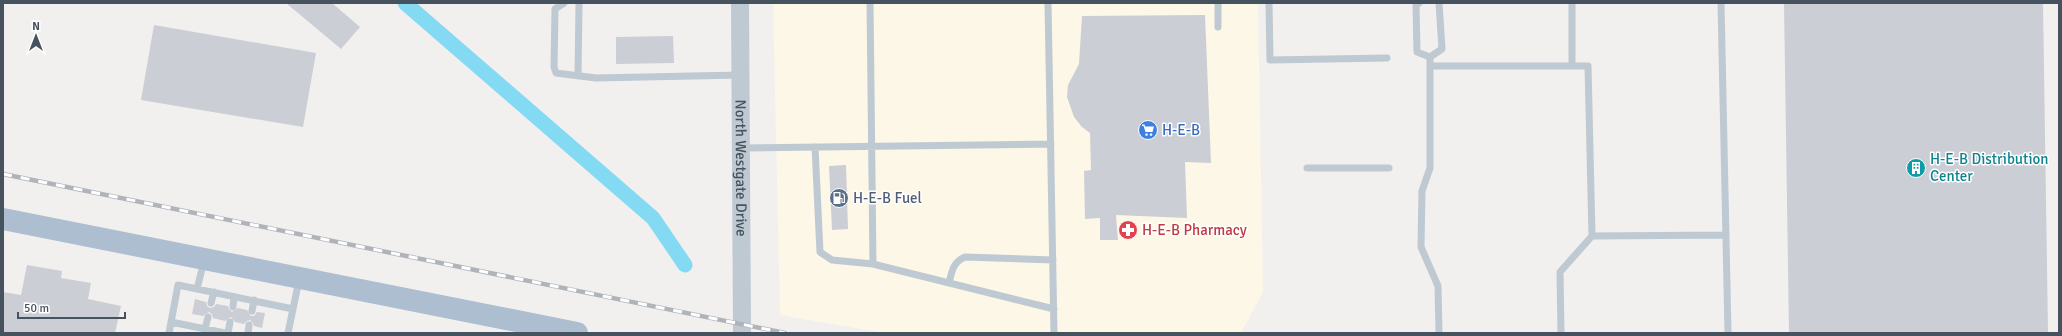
<svg xmlns="http://www.w3.org/2000/svg" width="2062" height="336" font-family="Signika,sans-serif">
<style>
.commercial{fill:#fdf7e7}
.lines{fill:none;stroke-linecap:round;stroke-linejoin:round}
.canal{stroke:#84daf2;stroke-width:15}
.building{fill:#cbced4}
.service{stroke:#bec9d2;stroke-width:7}
.tertiary{stroke:#bec9d2;stroke-width:18}
.primary{stroke:#adbed0;stroke-width:22}
.rail-casing{stroke:#b0b4ba;stroke-width:4.5}
.rail{stroke:#fff;stroke-width:3;stroke-dasharray:9;stroke-linecap:butt}
.labels{text-anchor:middle;dominant-baseline:central;stroke-width:3;stroke-linejoin:round;paint-order:stroke}
.shop-label{font-size:15px;fill:#366cbe;stroke:#fff;text-anchor:start}
.culture-label{font-size:15px;fill:#0d838f;stroke:#fff;text-anchor:start}
.street-label{font-size:15px;fill:#46525e;stroke:#fff}
.service-label{font-size:15px;fill:#4e5e75;stroke:#fff;text-anchor:start}
.health-label{font-size:15px;fill:#be3a42;stroke:#fff;text-anchor:start}
</style>
<rect width="100%" height="100%" fill="#f2efef"/>
<path class="commercial" d="M773 3H1258L1263 292 1241 333H885L780 315Z"/>
<g class="lines">
<path class="canal" d="M405 3 653 218 685 265"/>
</g>
<path class="building" d="M286 3H332L360 27 341 49Z
M1784 3H2043L2048 333H1789Z
M1205 15 1211 163 1185 162 1187 218 1116 215 1118 240H1100V218L1085 219 1084 171 1091 170 1090 133 1082 127 1074 117 1067 97 1068 85 1079 64 1082 16Z
M154 25 316 53 303 127 141 100Z
M673 36 674 63 616 64V37Z
M846 165 848 229 832 230 829 166Z
M27 265 62 271 61 278 91 283 88 299 121 306 115 333H3V292L21 295Z
M195 299 206 302 207 306 210 308 214 307 216 304 228 306 229 309 232 312 238 308 247 310 251 316H254L257 312 265 313 262 328 254 326 253 323 250 320 247 321 244 324 235 322 231 317 225 321 213 318 212 314 209 312 203 316 192 314Z"/>
<g class="lines">
<path class="service" d="M564 3 555 9 554 67 556 73 596 78 741 75
M870 3 873 264
M1048 3 1054 333
M1218 3V27
M1269 3 1270 60 1387 58
M1419 3 1416 6 1417 52 1430 57
M1572 3V66
M1721 3 1728 333
M1430 57V168L1422 191 1421 247 1438 286 1439 333
M1430 57 1442 49 1439 3
M1430 66H1588L1592 236 1560 272 1561 333
M578 76 579 3
M815 147 820 252 832 260 873 264 1054 309
M743 148 1051 144
M1307 168H1389
M1592 236 1726 235
M949 283C952 271 953 262 965 257L1053 260
M197 289 204 261
M211 303 214 292
M233 307 234 297
M252 311 254 300
M171 322 225 333
M205 329 208 317
M169 333 178 285 293 309
M228 333 230 322
M248 333 249 325
M288 333 299 280"/>
<path class="tertiary" id="s1" d="M740 3 742 333"/>
<path class="primary" d="M3 219 577 333"/>
<defs>
<path id="rail" d="M3 174 785 333"/>
</defs>
<use href="#rail" class="rail-casing"/>
<use href="#rail" class="rail"/>
</g>
<defs>
<symbol id="supermarket-disc" viewBox="-11 -11 22 22"><circle r="9.5" fill="#3f7fe0" stroke="#fff"/><path d="M-6-5.5h2.5l.6 2H6L4.5 2H-2.5L-4.4-4H-6ZM-1.5 3.2a1.3 1.3 0 1 0 .1 0ZM3 3.2a1.3 1.3 0 1 0 .1 0Z" fill="#fff"/></symbol>
<symbol id="building-disc" viewBox="-11 -11 22 22"><circle r="9.5" fill="#0f9aa8" stroke="#fff"/><path d="M-4-6H4V6H1V3H-1V6H-4ZM-2.5-4.3h1.7v1.8h-1.7ZM.8-4.3h1.7v1.8H.8ZM-2.5-1h1.7V.8h-1.7ZM.8-1h1.7V.8H.8Z" fill="#fff"/></symbol>
<symbol id="fuel-disc" viewBox="-11 -11 22 22"><circle r="9.5" fill="#5c6f8a" stroke="#fff"/><path d="M-5.5-6h7V0h2V4h1.3V-2.5L3-4.5l.8-.8L6-3V5H2.5V1h-1V6h-7ZM-4.2-4.7v3.2H.2V-4.7Z" fill="#fff"/></symbol>
<symbol id="pharmacy-disc" viewBox="-11 -11 22 22"><circle r="9.5" fill="#e0444e" stroke="#fff"/><path d="M-2-6h4v4h4v4h-4v4h-4v-4h-4v-4h4Z" fill="#fff"/></symbol>
</defs>
<g fill-rule="evenodd">
<use href="#supermarket-disc" x="1137" y="119" width="22" height="22"/>
<use href="#building-disc" x="1905" y="157" width="22" height="22"/>
<use href="#fuel-disc" x="828" y="187" width="22" height="22"/>
<use href="#pharmacy-disc" x="1117" y="219" width="22" height="22"/>
</g>
<g class="labels">
<g class="shop-label">
<text x="1162" y="130">H-E-B</text>
</g>
<g class="culture-label">
<text x="1930" y="159">H-E-B Distribution<tspan x="1930" dy="17">Center</tspan></text>
</g>
<g class="street-label">
<text stroke="none"><textPath href="#s1" startOffset="165">North Westgate Drive</textPath></text>
</g>
<g class="service-label">
<text x="853" y="198">H-E-B Fuel</text>
</g>
<g class="health-label">
<text x="1142" y="230">H-E-B Pharmacy</text>
</g>
</g>
<rect width="2062" height="336" fill="none" stroke="#46525e" stroke-width="8"/>
<g transform="translate(36 36)" stroke="#ffffff" stroke-width="3" paint-order="stroke">
<path d="M0-3L7 15L0 10L-7 15Z" fill="#46525e"/>
<text y="-6" font-size="11" font-weight="bold" text-anchor="middle" fill="#46525e">N</text>
</g>
<path d="M18 312v6h107v-6" fill="none" stroke="#46525e" stroke-width="2"/>
<text x="24" y="312" font-size="12" fill="#46525e" stroke="#ffffff" stroke-width="3" paint-order="stroke">50 m</text>
</svg>
